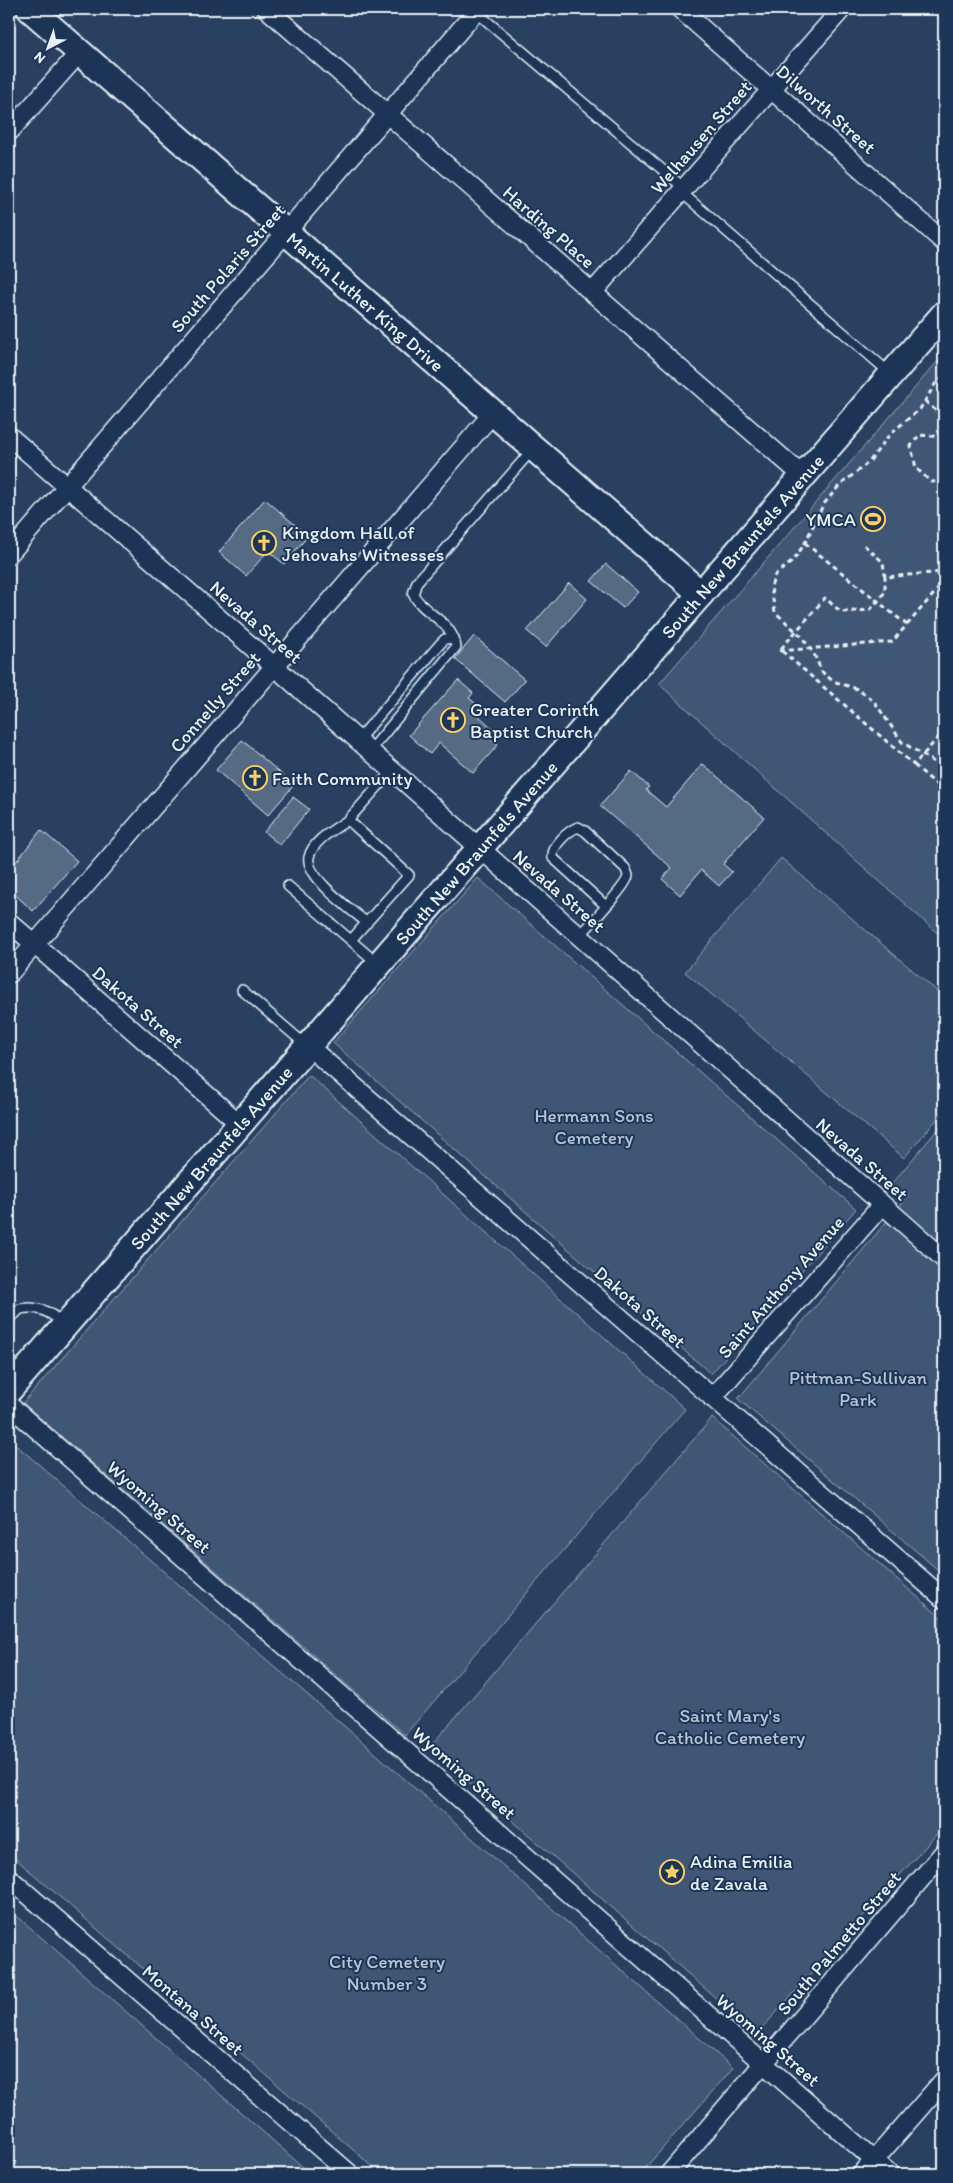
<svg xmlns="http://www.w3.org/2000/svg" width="953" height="2183" font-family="Itim,sans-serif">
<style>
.green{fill:#415774;stroke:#94a4b6}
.building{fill:#556a83;stroke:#e8f1f8}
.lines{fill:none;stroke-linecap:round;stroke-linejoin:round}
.lane-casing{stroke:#e8f1f8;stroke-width:12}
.street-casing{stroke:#e8f1f8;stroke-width:21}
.secondary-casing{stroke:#e8f1f8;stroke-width:29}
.path{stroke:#e8f1f8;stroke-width:3;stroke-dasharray:5 4;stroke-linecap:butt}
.lane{stroke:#1d3557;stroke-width:9}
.street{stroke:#1d3557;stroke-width:18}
.secondary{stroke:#1d3557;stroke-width:25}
.labels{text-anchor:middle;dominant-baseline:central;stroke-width:4;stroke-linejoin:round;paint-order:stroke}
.street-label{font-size:19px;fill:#e8f1f8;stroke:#1d3557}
.poi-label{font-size:19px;fill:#e8f1f8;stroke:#1d3557;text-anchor:start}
.park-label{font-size:19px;fill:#b6c3d0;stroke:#1d3557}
</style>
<rect width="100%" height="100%" fill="#294061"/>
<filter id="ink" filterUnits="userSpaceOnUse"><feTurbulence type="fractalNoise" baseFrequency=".02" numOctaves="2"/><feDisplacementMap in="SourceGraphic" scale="10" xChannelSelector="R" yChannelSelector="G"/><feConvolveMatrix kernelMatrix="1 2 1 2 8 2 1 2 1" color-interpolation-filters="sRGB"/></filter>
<g filter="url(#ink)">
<path class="green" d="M944 354V939L659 684Z
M781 858 944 997V1111L904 1158 685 972Z
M478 878 856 1209 711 1374 333 1043Z
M309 1075 685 1409 405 1735 23 1403Z
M944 1122V1575L738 1399 908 1196 888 1188Z
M712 1418 944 1620V1826L757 2034 429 1748Z
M9 1439 358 1738 733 2068 640 2174H381L9 1853Z
M9 1909 311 2174H9Z"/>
<path class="building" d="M265 499 308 536 284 564 268 551 246 576 219 552Z
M606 564 638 592 623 608 591 581Z
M569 583 587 599 546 647 527 631Z
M474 636 525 680 505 702 455 659Z
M458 680 473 693 469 698 475 703 470 708 497 732 490 739 498 745 473 773 439 743 430 754 409 735Z
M242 740 294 785 268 815 216 770Z
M703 764 764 817 723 864 732 872 719 886 701 870 680 895 662 879 672 868 600 806 631 771 649 787 646 790 666 807Z
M293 797 309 809 280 845 264 832Z
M41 830 77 861 33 911 9 889V884L14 879 9 871Z"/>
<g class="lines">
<defs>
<path id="lane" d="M475 11 684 188
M681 192 891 374
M358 740 440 644 445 639 454 638
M370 751 456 647C452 620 425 616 413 594L417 582 532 450
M348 820C335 829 313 840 309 857 305 877 353 911 367 923
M288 886 377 963
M579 937C587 927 627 886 628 876 628 875 626 869 625 868L585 831 578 827C568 831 551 846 553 858L606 906
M351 940 409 875 348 820 392 771
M242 990 307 1046
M9 1320 20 1309C39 1305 49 1312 63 1323"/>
<path id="street" d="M267 9 803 476
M680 9 944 242
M9 132 80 52
M592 293 842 9
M9 436 274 666 944 1259
M9 554 478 9
M9 922 240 1124
M9 974 493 413
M308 1046 944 1599
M712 1398 882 1205
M9 1405 890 2174
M9 1878 350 2174
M669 2174 944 1852
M862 2174 944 2080"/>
<g id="secondary">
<path id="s1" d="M30 9 701 594"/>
<path id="s2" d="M9 1390 944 314"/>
</g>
</defs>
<use href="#lane" class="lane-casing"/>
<use href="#street" class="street-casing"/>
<use href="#secondary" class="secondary-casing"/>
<path class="path" d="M944 378 937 381 920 409 890 434 869 462 839 486 823 505 805 543 793 561 775 575 771 587 775 612 801 636 814 654 822 672 833 681 857 689 874 701 902 742 937 764 944 773
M925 401 944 418
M944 437 919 435 911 446 916 468 931 482 944 481
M805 543 907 625 892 642 779 651 825 598 841 612 870 610 885 592V577
M864 545 883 562 885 577 944 572
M907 625 944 582
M782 651 914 765 944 731
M914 765 944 791"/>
<use href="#lane" class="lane"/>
<use href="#street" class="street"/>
<use href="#secondary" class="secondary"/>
</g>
</g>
<defs>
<symbol id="stadium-ring" viewBox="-11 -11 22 22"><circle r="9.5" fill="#1d3557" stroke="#ffd166" stroke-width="1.5"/><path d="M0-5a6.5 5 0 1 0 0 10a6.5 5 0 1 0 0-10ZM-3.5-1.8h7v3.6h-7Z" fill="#ffd166"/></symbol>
<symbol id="church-ring" viewBox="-11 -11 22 22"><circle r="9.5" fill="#1d3557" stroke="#ffd166" stroke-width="1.5"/><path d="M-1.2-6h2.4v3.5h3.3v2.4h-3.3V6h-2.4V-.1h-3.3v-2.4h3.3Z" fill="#ffd166"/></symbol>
<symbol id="sight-ring" viewBox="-11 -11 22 22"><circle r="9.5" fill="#1d3557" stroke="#ffd166" stroke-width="1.5"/><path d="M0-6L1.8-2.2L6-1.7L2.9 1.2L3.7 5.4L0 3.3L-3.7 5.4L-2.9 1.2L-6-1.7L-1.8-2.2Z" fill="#ffd166"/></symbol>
</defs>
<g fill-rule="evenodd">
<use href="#stadium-ring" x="859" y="505" width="28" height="28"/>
<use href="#church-ring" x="250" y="529" width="28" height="28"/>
<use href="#church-ring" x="439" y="706" width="28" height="28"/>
<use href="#church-ring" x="241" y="764" width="28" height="28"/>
<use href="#sight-ring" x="658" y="1858" width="28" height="28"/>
</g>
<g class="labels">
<g class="street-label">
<text transform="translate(826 109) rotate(41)">Dilworth Street</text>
<text transform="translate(701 137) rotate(-49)">Welhausen Street</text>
<text transform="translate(549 227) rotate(41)">Harding Place</text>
<text transform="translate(228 268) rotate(-49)">South Polaris Street</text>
<text stroke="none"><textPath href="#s1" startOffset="445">Martin Luther King Drive</textPath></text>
<text stroke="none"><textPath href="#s2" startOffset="1118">South New Braunfels Avenue</textPath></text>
<text transform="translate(256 622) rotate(41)">Nevada Street</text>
<text transform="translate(215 702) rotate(-49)">Connelly Street</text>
<text stroke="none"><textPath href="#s2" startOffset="712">South New Braunfels Avenue</textPath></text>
<text transform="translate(559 891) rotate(41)">Nevada Street</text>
<text transform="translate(138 1007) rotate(41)">Dakota Street</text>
<text stroke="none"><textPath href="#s2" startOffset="308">South New Braunfels Avenue</textPath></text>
<text transform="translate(862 1159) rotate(41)">Nevada Street</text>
<text transform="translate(781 1287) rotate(-49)">Saint Anthony Avenue</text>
<text transform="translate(640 1307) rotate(41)">Dakota Street</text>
<text transform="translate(159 1507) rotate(41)">Wyoming Street</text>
<text transform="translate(464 1773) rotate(41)">Wyoming Street</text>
<text transform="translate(839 1943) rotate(-50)">South Palmetto Street</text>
<text transform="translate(193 2010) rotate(41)">Montana Street</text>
<text transform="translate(768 2040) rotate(41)">Wyoming Street</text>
</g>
<g class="poi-label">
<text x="856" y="519" text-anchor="end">YMCA</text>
<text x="282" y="532">Kingdom Hall of<tspan x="282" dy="22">Jehovahs Witnesses</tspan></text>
<text x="470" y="709">Greater Corinth<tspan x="470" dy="22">Baptist Church</tspan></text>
<text x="272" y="778">Faith Community</text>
<text x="690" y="1861">Adina Emilia<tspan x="690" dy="22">de Zavala</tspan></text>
</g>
<g class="park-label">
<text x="594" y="1115">Hermann Sons<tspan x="594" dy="22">Cemetery</tspan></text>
<text x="858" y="1377">Pittman-Sullivan<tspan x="858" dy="22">Park</tspan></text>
<text x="730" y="1715">Saint Mary's<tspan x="730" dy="22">Catholic Cemetery</tspan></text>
<text x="387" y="1961">City Cemetery<tspan x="387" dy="22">Number 3</tspan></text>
</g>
</g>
<rect width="953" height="2183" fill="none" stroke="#1d3557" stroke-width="30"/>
<rect x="15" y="15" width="923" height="2153" fill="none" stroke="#e8f1f8" stroke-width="2" filter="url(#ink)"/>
<g transform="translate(48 48) rotate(221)" stroke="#1d3557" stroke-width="4" paint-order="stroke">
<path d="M0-4L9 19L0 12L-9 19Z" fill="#e8f1f8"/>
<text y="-8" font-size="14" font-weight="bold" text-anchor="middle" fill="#e8f1f8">N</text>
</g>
</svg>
